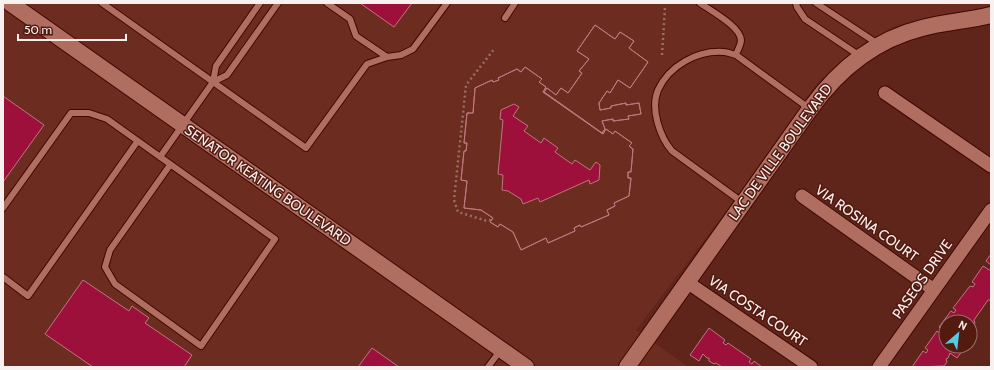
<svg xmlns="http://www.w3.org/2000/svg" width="994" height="370" font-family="Cabin,sans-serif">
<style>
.built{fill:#6d2c20}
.building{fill:#9c103b;stroke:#bd777f;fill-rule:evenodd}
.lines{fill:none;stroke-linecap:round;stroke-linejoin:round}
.service-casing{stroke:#410802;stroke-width:8}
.minor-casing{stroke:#410802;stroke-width:15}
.tertiary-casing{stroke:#410802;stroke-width:18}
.path{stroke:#976f68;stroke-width:2.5;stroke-dasharray:2 3;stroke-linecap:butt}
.service{stroke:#b06e60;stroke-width:6}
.minor{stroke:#b06e60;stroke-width:13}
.tertiary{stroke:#b06e60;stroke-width:16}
.labels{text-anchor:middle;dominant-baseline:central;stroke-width:3;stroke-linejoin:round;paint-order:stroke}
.street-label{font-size:14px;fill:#f9f1f0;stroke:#531a10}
</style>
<rect width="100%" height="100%" fill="#5f251a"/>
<path class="built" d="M3 3H991V5L973 10 938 15 896 26 851 54 818 82 722 217 636 330 688 367H3Z"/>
<path class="building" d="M360 3H412L394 27Z
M595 25 615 39 620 32 634 41 629 48 648 62 630 88 618 80 610 93 607 91 599 103 600 110 611 108V106L626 103V105L639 103 641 114 628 116 629 119 613 121V119L602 121 605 129 602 133 544 92 547 88 556 95 561 88 568 93 582 73 579 71 589 59 577 51Z
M595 25 615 39 620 32 634 41 629 48 648 62 630 88 618 80 610 93 607 91 599 103 600 110 611 108V106L626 103V105L639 103 641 114 628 116 629 119 613 121V119L602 121 605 129 602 133 544 92 547 88 556 95 561 88 568 93 582 73 579 71 589 59 577 51Z
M525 67 542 79 539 82 546 87 543 92 603 134 606 129 613 134 615 131 632 143 629 146 633 149 631 172H628V178H631L629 196 614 203 615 206 607 210 609 215 581 227 580 225 574 228 575 231 548 243 546 238 521 250 513 232 500 224 498 227 490 222 493 218 481 210 464 208 467 181 461 180 464 151H466L467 143H464L467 113H473L475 88 492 80 493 82 499 80 498 78 517 69 521 72ZM514 104 519 107 513 116 528 126 524 131 541 143 544 138 558 148 555 152 572 164 575 160 590 170 596 162 600 165 599 180 590 184 589 180 540 202 538 198 523 204 521 199 508 191 502 190 503 175 498 174 503 120 500 119 501 110Z
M525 67 542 79 539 82 546 87 543 92 603 134 606 129 613 134 615 131 632 143 629 146 633 149 631 172H628V178H631L629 196 614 203 615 206 607 210 609 215 581 227 580 225 574 228 575 231 548 243 546 238 521 250 513 232 500 224 498 227 490 222 493 218 481 210 464 208 467 181 461 180 464 151H466L467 143H464L467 113H473L475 88 492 80 493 82 499 80 498 78 517 69 521 72Z
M3 96 44 125 3 182Z
M991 254V265L986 261Z
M983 266 991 271V300H988L974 320 975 323 972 327 970 328V322H946V332L939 327 951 311 954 313 956 310 953 308 970 286 973 287 975 284 972 282Z
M83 280 129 311 132 306 149 318 145 323 192 355 184 367H93L45 334Z
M709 328 725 340 723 343 726 345 728 343 751 359 749 362 752 364 754 361 762 367H722L716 363 714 364 709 361V358H707L703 354 699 361 690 355Z
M937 331 946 338V346H958L963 350 957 358 950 353 948 358 946 359 947 362 944 366 912 367 923 351 926 353 928 350 925 348Z
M372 348 399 367H358Z"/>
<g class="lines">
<defs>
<path id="service" d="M102 3 306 148 367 64 387 57 401 55 413 49 447 3
M327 3 350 19 356 36 387 57
M700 3C711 11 740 26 741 40 741 45 737 51 736 55
M796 3 797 7 805 19 860 56
M816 3 878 44
M505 18 515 3
M213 82 227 75 278 3
M160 157 213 82 216 66 260 3
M742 202 672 151C660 137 650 109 658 90 669 66 697 50 724 52 727 52 732 54 736 55L810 109
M3 208 71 113H89L107 119 275 239 201 346 115 284 105 267 110 250 170 165
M3 277 28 296 137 142
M488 367 500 351"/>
<path id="minor" d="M885 93 991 166
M802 196 934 290
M687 282 811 367
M879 367 991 210"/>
<path id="tertiary" d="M10 3 526 367
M627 367 810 109C838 70 874 40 922 28 944 22 968 21 991 15"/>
</defs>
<use href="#service" class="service-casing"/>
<use href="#minor" class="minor-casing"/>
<use href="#tertiary" class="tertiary-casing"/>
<path class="path" d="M662 55 665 7
M491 220 487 221 458 212 454 200 466 85 495 48"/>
<use href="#service" class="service"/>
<use href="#minor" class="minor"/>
<use href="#tertiary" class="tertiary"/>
</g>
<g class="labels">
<g class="street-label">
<text transform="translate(780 152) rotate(-54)">LAC DE VILLE BOULEVARD</text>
<text transform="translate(268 185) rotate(35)">SENATOR KEATING BOULEVARD</text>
<text transform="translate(867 223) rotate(35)">VIA ROSINA COURT</text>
<text transform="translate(922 279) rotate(-55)">PASEOS DRIVE</text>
<text transform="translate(758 311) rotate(34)">VIA COSTA COURT</text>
</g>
</g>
<rect width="994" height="370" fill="none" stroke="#f9f1f0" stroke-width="8"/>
<g transform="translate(958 334) rotate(28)"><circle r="19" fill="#531a10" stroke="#95706a"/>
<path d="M0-3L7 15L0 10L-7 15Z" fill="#55cae0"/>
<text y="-6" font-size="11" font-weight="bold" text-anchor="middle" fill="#f9f1f0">N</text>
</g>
<path d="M18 34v6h108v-6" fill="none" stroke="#f9f1f0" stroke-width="2"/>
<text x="24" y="34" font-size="12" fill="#f9f1f0" stroke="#531a10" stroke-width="3" paint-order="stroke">50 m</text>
</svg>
